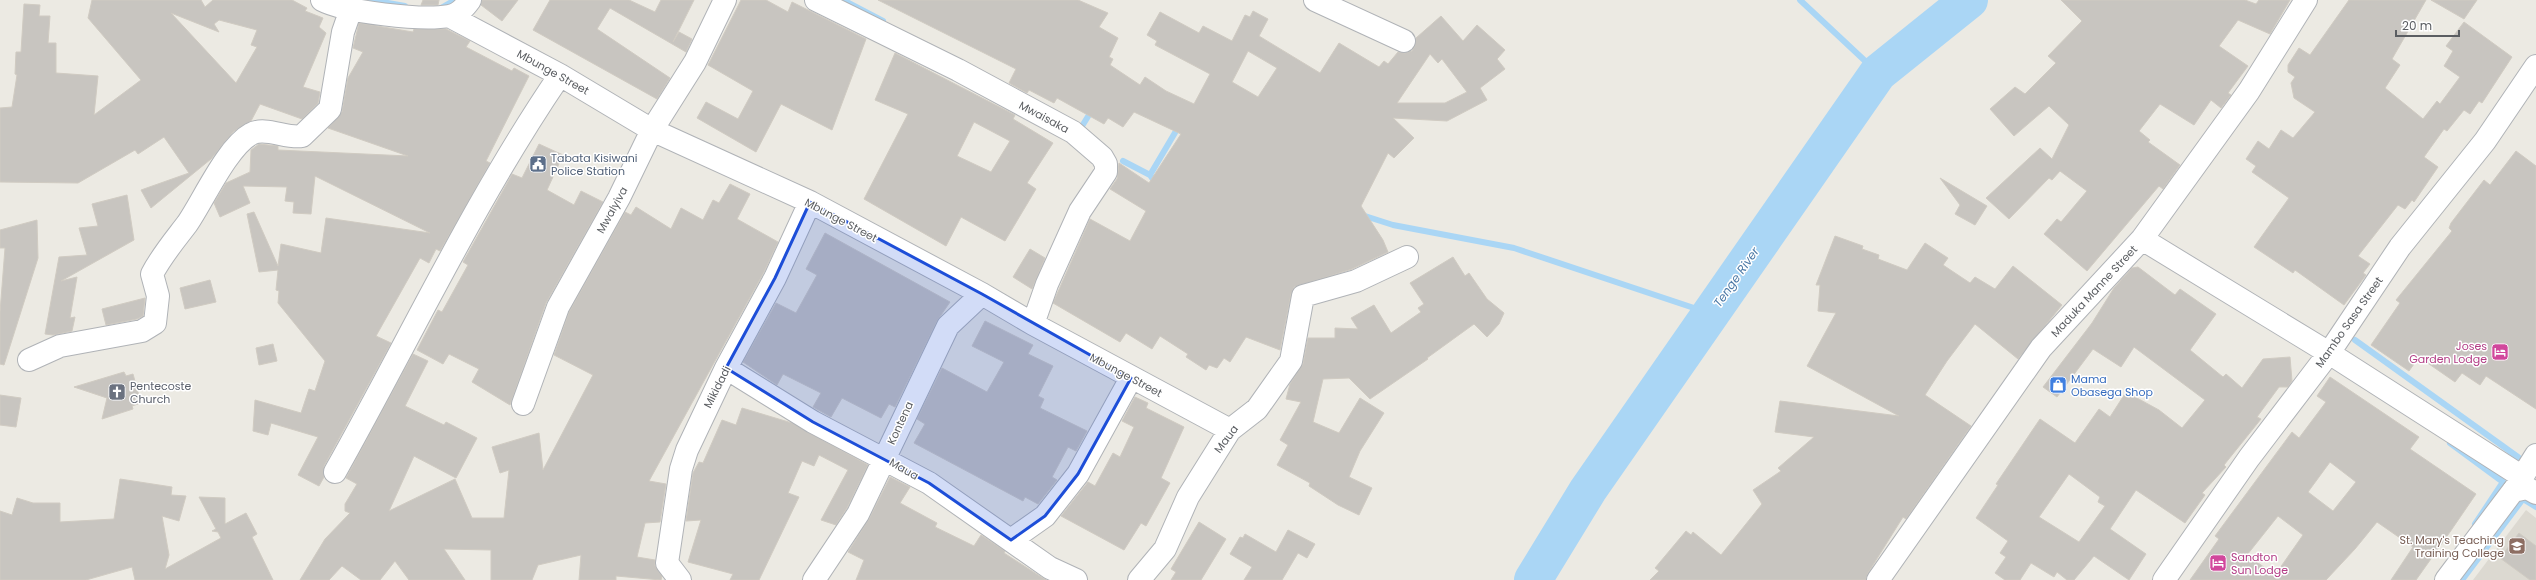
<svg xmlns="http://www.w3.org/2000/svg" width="2536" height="580" font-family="Poppins,sans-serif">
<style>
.education{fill:#dcd9d1}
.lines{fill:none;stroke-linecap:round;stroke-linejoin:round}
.stream{stroke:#aad6f5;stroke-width:6}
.river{stroke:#aad6f5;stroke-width:38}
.building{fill:#c8c5c0;stroke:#d0cbc2;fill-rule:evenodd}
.minor-casing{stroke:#b0b3b7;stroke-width:24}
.tertiary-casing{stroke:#b0b3b7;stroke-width:24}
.minor{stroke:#fff;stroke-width:22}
.tertiary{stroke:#fff;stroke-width:22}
.marked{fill:#1d4ed8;fill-opacity:0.2;stroke:#1d4ed8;stroke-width:3;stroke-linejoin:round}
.labels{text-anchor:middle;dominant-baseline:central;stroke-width:3;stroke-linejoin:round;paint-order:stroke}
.street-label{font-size:11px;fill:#5b5e62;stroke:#fff}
.service-label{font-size:11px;fill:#4e5e75;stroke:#fff;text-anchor:start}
.hotel-label{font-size:11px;fill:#b23c85;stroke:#fff;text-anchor:end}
.shop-label{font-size:11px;fill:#366cbe;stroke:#fff;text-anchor:start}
.worship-label{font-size:11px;fill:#5b616d;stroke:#fff;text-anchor:start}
.education-label{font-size:11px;fill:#785e54;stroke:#fff;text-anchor:end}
.water-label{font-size:12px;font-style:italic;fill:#4a78a5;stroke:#fff}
</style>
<rect width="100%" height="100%" fill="#eceae3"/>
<path class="education" d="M2526 510 2536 518V580H2473Z"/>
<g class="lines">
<path class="stream" d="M371 0 405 6
M843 0 883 21
M1800 0 1878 73
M441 8 455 0
M1079 131 1092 110
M1123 161 1150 175 1157 185
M1150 175 1176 131
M1362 218 1365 216 1393 225 1514 248 1712 314
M2355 340 2518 457
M2450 443 2503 482 2475 524
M2462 580 2523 499 2536 507"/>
<path class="river" d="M1533 580 1588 490 1878 73 1969 0"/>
</g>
<path class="building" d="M92 0H201L205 7 213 0H292L307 8 305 11 323 18 319 27 326 33 303 87 320 92 318 103 302 119 260 104 251 121 233 132 211 159 151 208 141 190 189 173 164 137 138 154 135 150 78 183 0 182V108L12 107 17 75 15 74 16 52H21L24 4 40 5 39 16H50L48 43H56V73L98 76 94 115 141 80 88 18ZM171 13 219 32 214 24 219 20 257 30 251 45 257 47 236 83Z
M423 0H439L438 5H421Z
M482 0H518L502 21 481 5Z
M550 0H629L655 12 661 0H694L673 42 679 32 692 39 686 52 610 8 597 29 670 78 657 99 533 30Z
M741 0H766L788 12 792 2 866 39 832 130 781 104 756 152 697 118 706 102 738 119 753 91 708 65Z
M878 0H1078L1108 13 1099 27 1118 38 1109 57 1113 59 1110 65 1140 85 1145 77 1166 91 1194 104 1210 74 1155 45 1157 41 1147 35 1160 12 1199 33 1203 26 1232 41 1245 15 1250 17 1253 11 1268 19 1259 36 1320 73 1339 43 1379 67 1384 61 1388 64 1398 52 1405 53 1412 51 1415 46 1416 38 1441 16 1463 41 1477 25 1505 50 1497 59 1505 69 1480 88 1487 100 1447 121 1393 118 1414 138 1394 158 1388 153 1361 206 1383 240 1388 252 1352 269 1294 287 1291 294 1280 350 1246 337 1230 362 1224 358 1217 368 1209 365 1206 370 1186 357 1188 354 1160 336 1152 349 1126 333 1120 342 1053 303 1090 219 1130 241 1146 211 1110 189 1117 179 1119 163 1149 183 1181 134 1134 112 1123 127 1108 118 1104 124 1057 98 1054 103 1029 90 1027 93 1009 83 1016 69ZM1248 51 1277 68 1258 97 1232 82ZM1430 54 1438 63 1442 59 1467 92 1445 103H1397Z
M2061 0H2245L2256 4 2259 0H2290L2270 34 2238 20 2219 46 2248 66 2228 93 2231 95 2221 108 2211 100 2194 125 2160 104 2139 131 2150 140 2148 142 2180 165 2163 189 2159 186 2087 271 2044 234 2057 219 2061 222 2087 191 2060 171 2052 180 2049 178 2009 219 1986 198 2040 148 2052 159 2069 125 2049 106 2014 136 1990 109 2015 87 2025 94 2056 63 2048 56 2082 21Z
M2349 0H2426L2392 59 2400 65 2385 88 2423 119 2437 101 2440 104 2460 77 2444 66 2453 51 2446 46 2464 22 2512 57 2482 103 2479 101 2470 114 2464 110 2447 131 2444 129 2424 157 2438 167 2414 202 2412 200 2405 209 2398 205 2358 256 2370 264 2363 273 2366 275 2344 305 2295 270 2293 273 2254 247 2289 198 2252 172 2256 166 2246 159 2258 141 2269 149 2281 130 2293 138 2315 112 2294 98 2291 83 2295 77 2288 72V65L2299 48 2310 55Z
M2431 0H2477L2464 19Z
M359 23 413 32 414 29H446L470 41 466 47 512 71 514 68 529 76 486 161 490 163 440 251 436 249 429 263 420 258 376 336 391 343 324 466V477L319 486 298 475 318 437 271 423 268 435 253 431 255 400 301 413 309 389 315 391 325 361 278 303 279 291 276 290 278 270 259 272 247 214 254 212 278 266 281 244 321 253 326 218 430 233 315 176 311 214 293 213 294 202 285 201 287 187 243 186 250 203 220 217 214 203 226 183 250 172 251 150 259 144 278 146V150L408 156 328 128 342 112 348 78 363 52 353 48Z
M895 53 1015 115 1013 119 1053 143 1027 183 1036 189 1005 241 961 217 946 246 864 199 908 114 875 100ZM974 122 1010 141 991 172 957 156Z
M539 144 563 155 547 190 574 205 581 191 603 202 546 303 510 405 472 382 479 369 449 354 443 364 417 350 438 310 442 312 468 265 463 262 510 178 512 174 522 178Z
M2516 151 2536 166V409L2486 376 2480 385 2462 373 2455 382 2419 357 2409 371 2371 345 2400 303 2396 300 2452 231 2449 228 2451 223 2484 180 2490 185Z
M1940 178 1987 206 1975 225 1955 214 1960 205Z
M730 184 750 194 737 219 778 242 764 272 649 481 666 484 660 522 645 523 637 557 655 560V566L662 576 661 580 616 576V580H579L581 555 538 565 532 580H491V550L444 549 465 580H409L395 561 380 580H361L342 566 329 580H300L325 539 350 513 345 511V504L357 484 346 478 413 354 428 361 405 406 444 425 446 422 477 438 456 478 414 456 389 511 455 479 472 518H504L509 470 500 473 492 447 539 433 543 470 593 375 554 355 569 312 625 212 631 215 636 207 671 229 681 208 703 220 713 200 719 203Z
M127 195 134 240 61 281 77 277 70 318 75 317 72 331 53 335 45 334 59 257 87 255 79 228 98 226 92 204Z
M37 220 38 258 4 365 0 364V312L5 248H0V230Z
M825 233 950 302 937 321 895 407 889 404 881 418 842 398 831 417 813 407 821 393 783 374 777 385 743 362 776 303 796 313 817 275 806 269Z
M1835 236 1863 246 1862 249 1879 255 1878 259 1907 270 1925 243 1948 258 1943 265 1970 283 1975 277 1995 289 2013 266 2062 305 2018 359 1975 324 1947 361 1925 395 1971 426 1906 519 1903 517 1868 573 1866 580H1650L1659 571 1655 568 1686 531 1691 535 1693 532 1721 555 1762 504 1753 490 1781 471 1778 468 1814 437 1775 432 1780 401 1899 416 1807 366 1836 313 1818 311 1820 285H1816Z
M1030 249 1045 258 1032 289 1013 277Z
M1453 257 1465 276 1469 273 1487 299 1504 313 1499 324 1487 337 1474 324 1427 358 1428 359 1370 399 1349 378 1323 379 1313 422 1339 433 1360 398 1384 413 1360 451 1349 477 1372 488 1359 515 1338 505 1309 486 1310 483 1277 465 1288 445 1280 440 1301 402 1286 399 1290 384 1303 364 1308 338H1335V328L1358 329 1351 318 1374 305 1391 333 1421 312 1418 308 1424 304 1410 283Z
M2138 267 2175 295 2180 289 2216 314 2190 350 2223 377 2226 374 2242 388 2263 359 2290 357 2292 381 2288 387H2279L2257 417 2261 419 2224 465 2226 467 2202 493 2205 495 2185 523 2136 490 2110 529 2146 554 2129 580 2094 556 2074 580H2067L2057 572 2054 577 2031 563 2020 580H2005L1995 573 2006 557 2000 553 2008 541 1976 518 1998 485 1996 484 2040 419 2075 443 2099 409 2110 417 2126 392 2159 410 2182 428 2205 400 2134 347 2121 367 2093 349 2057 397 2043 387 2092 323 2114 288 2132 268ZM2069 474 2100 497 2098 502 2105 506 2079 542 2039 517Z
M210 280 216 302 185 309 180 288Z
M145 298 143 316 137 319 106 325 102 309Z
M985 321 1033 345 1028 354 1053 366 1038 396 1044 399 1040 408 1087 431 1076 451 1068 447 1052 477 1057 480 1038 504 1025 497 1023 501 914 443 925 424 917 419 942 368 987 392 1004 362 972 346Z
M273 344 277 361 259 365 256 348Z
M124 372 126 376 133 374 141 403 132 406 133 409 102 419 107 398 74 387Z
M2330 377 2419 437 2410 449 2476 494 2450 532 2416 580H2391L2413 547 2377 522 2355 549 2326 580H2190L2219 539 2215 536 2292 432 2299 438 2326 402 2317 396ZM2330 462 2356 482 2333 511 2308 492ZM2278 516 2303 535 2275 575 2247 555Z
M0 395 21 398 16 427 0 425Z
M1135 397 1148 403 1146 408 1184 427 1161 478 1170 483 1146 526 1141 523 1124 550 1061 516 1088 482 1095 486 1113 453 1120 457 1134 427 1122 421Z
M742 408 792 423 868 465 847 508 836 525 821 520 848 470 819 455 814 466 802 461 788 493 799 497 759 580H730L733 574 688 562 701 520 686 521 693 473 699 462 703 463 722 420 736 425Z
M890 477 910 487 900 503 937 523 935 527 974 546 981 535 1005 551 1004 553 1046 580H856L864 560 848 552 869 519Z
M120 479 172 487 171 495 186 496 179 521 162 516 169 555 165 569 221 538 218 532 212 531 216 529 199 497 225 498V524L246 513 257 534 252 537 273 580H135L132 567 86 580H0V511L12 515 17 498 33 503H60V522L114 519Z
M1199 522 1226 539 1201 580H1171L1176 572 1171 569Z
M1288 530 1315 544 1307 558 1298 553 1282 580H1244L1252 567 1230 554 1240 537 1243 538 1245 534 1276 552Z
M2519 533 2536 546V580H2530L2500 558Z"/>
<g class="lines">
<defs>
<path id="minor" d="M322 0C345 12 422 21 449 16 458 15 465 7 470 0
M816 0 958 70 1073 132 1102 157 1106 164V172L1080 211 1047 284 1033 324
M1315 0 1404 41
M449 16 560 75 652 130 810 202 982 294 1033 324 1230 430
M2142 239 2329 353 2521 476
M29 360 60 346 142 331 155 323 158 296 152 274C162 255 174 241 187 224 203 201 227 147 251 134 265 126 287 139 302 136L330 109 343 32 351 9
M726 368 813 422 929 483 1050 568 1076 580
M523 404 558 307 619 198 652 130 695 62 725 0
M335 472C410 339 474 201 560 75
M2514 490 2536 455
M1011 540 1045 516 1078 474 1131 378
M680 580 667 563 681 469 687 450 726 368 775 278 810 202
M814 580 858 514 948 326 982 294
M1139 580 1165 549 1188 497 1230 430 1257 409 1291 361 1303 296 1356 281 1407 257
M1878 580 2041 348 2142 239 2249 91 2306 0
M2164 580 2249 458 2329 353 2400 247 2485 141 2536 66"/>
<path id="tertiary" d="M2446 580 2513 491 2527 488 2536 493"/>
</defs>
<use href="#minor" class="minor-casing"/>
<use href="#tertiary" class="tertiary-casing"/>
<use href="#minor" class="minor"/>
<use href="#tertiary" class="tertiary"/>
</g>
<path class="marked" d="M810 202 982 294 1131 378 1078 474 1045 516 1011 540 929 483 813 422 726 368 775 278Z"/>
<defs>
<symbol id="civic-square" viewBox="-11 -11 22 22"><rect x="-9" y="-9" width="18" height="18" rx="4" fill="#5c6f8a" stroke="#fff"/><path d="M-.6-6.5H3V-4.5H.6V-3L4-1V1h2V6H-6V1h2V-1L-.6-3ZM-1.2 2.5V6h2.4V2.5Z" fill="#fff"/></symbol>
<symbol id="hotel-square" viewBox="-11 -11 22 22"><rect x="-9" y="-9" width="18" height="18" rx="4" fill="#d1479c" stroke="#fff"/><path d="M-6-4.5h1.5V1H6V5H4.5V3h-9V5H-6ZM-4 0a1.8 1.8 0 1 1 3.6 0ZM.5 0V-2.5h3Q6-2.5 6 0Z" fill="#fff"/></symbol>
<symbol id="shop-square" viewBox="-11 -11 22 22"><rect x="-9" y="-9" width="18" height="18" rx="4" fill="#3f7fe0" stroke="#fff"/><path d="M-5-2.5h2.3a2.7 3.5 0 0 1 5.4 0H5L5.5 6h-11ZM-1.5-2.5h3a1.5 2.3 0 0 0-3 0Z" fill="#fff"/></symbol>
<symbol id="church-square" viewBox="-11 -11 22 22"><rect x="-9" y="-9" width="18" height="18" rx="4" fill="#6b7280" stroke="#fff"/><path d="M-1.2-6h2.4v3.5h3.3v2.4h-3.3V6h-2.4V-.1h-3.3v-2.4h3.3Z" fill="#fff"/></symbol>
<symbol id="university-square" viewBox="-11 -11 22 22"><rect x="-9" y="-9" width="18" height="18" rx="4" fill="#8d6e63" stroke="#fff"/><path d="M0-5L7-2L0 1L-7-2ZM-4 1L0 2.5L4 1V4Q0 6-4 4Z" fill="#fff"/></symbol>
</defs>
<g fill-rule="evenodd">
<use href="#civic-square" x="528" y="154" width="20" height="20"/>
<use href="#hotel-square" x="2490" y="342" width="20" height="20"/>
<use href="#shop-square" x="2048" y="375" width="20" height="20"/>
<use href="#church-square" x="107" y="382" width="20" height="20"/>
<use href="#university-square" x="2507" y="536" width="20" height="20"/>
<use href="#hotel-square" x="2208" y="553" width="20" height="20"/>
</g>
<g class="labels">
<g class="street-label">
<text transform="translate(553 72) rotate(29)">Mbunge Street</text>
<text transform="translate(1044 117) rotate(28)">Mwaisaka</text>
<text transform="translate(612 210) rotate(-61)">Mwalyiva</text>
<text transform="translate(841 220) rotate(28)">Mbunge Street</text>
<text transform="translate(2094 291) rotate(-47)">Maduka Manne Street</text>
<text transform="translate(2349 322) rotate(-55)">Mambo Sasa Street</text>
<text transform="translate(1126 375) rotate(28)">Mbunge Street</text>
<text transform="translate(717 387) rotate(-63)">Mikidadi</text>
<text transform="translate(900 423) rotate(-65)">Kontena</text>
<text transform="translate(1226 439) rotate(-53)">Maua</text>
<text transform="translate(904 469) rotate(30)">Maua</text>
</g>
<g class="service-label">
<text x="551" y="158">Tabata Kisiwani<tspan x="551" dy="13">Police Station</tspan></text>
</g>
<g class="hotel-label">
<text x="2487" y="346">Joses<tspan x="2487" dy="13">Garden Lodge</tspan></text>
<text x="2231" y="557" text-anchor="start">Sandton<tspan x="2231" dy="13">Sun Lodge</tspan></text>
</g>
<g class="shop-label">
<text x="2071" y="379">Mama<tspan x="2071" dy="13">Obasega Shop</tspan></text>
</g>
<g class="worship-label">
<text x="130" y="386">Pentecoste<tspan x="130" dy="13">Church</tspan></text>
</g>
<g class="education-label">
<text x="2504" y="540">St. Mary's Teaching<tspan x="2504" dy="13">Training College</tspan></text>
</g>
<g class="water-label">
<text transform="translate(1736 277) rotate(-55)">Tenge River</text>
</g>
</g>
<path d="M2396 30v6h63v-6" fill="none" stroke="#5b5e62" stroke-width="2"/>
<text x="2402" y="30" font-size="12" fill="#5b5e62" stroke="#ffffff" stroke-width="3" paint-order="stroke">20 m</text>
</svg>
